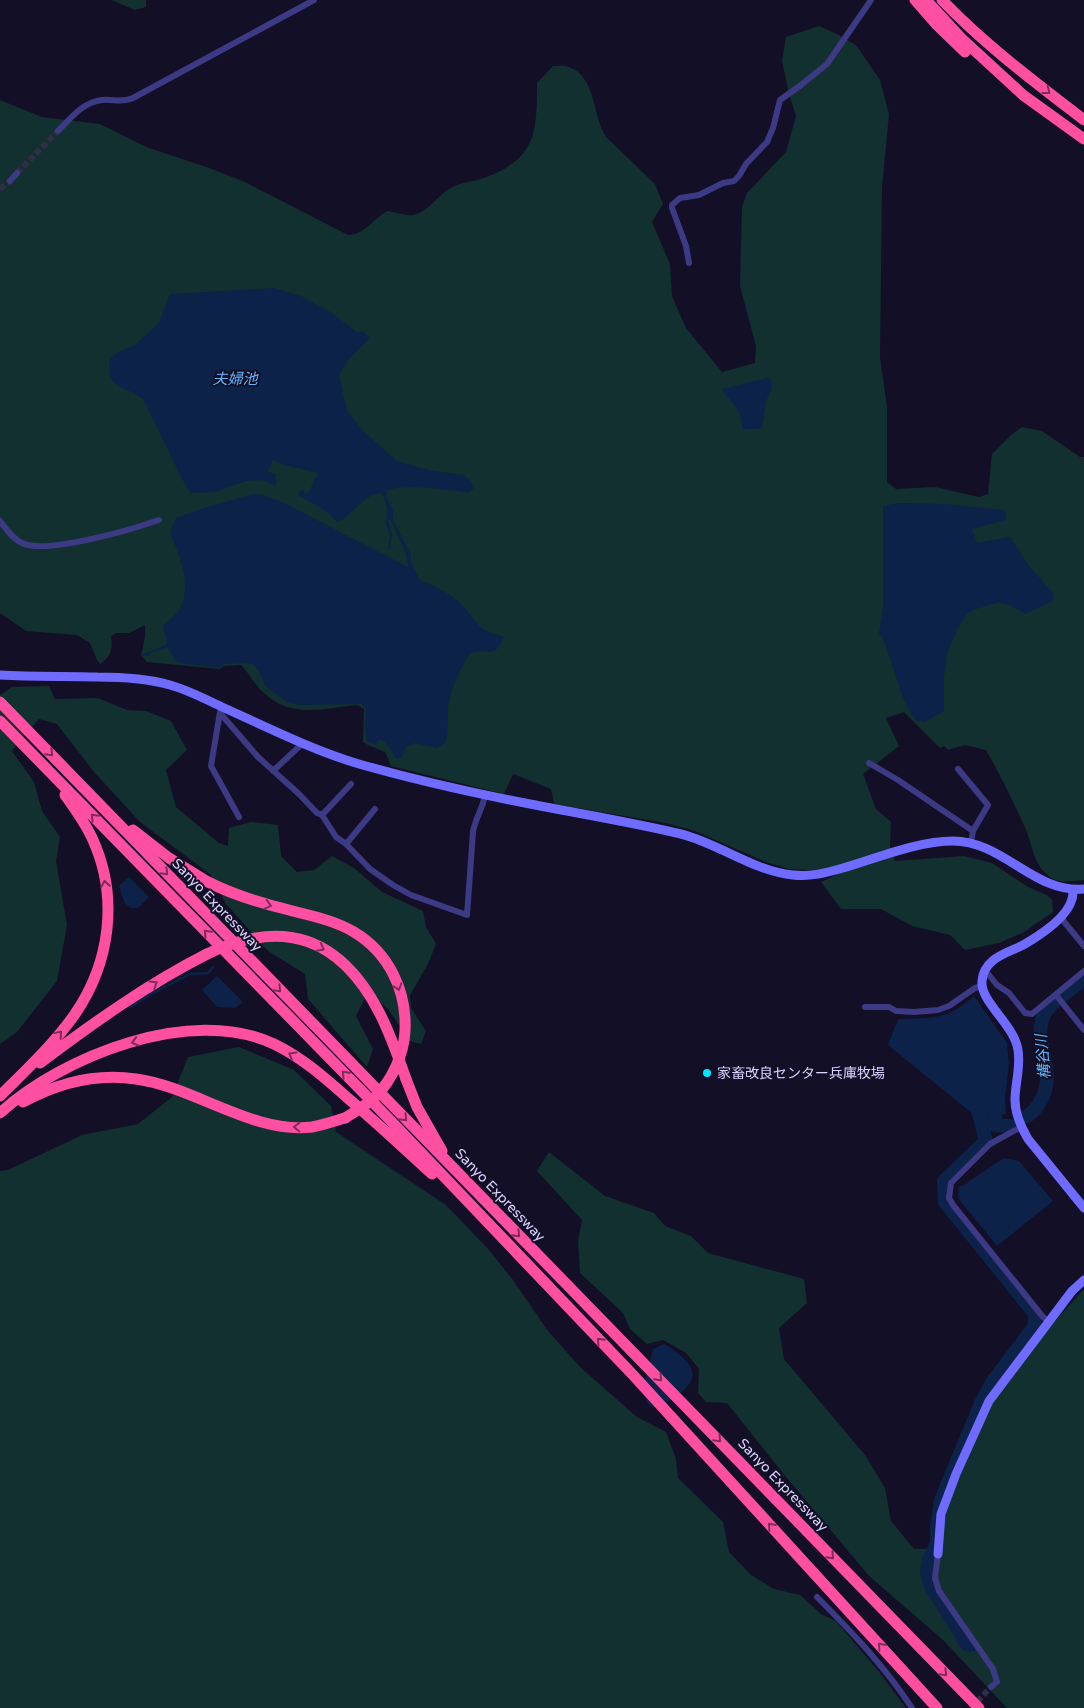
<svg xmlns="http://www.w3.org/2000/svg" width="1084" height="1708" font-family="'Varela Round','Noto Sans JP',sans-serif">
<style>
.green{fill:#12302f}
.water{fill:#0c2248}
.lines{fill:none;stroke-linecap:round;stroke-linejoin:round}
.stream{stroke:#0c2248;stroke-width:2.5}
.river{stroke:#0c2248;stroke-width:14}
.street-tunnel{stroke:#312d47;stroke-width:6;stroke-dasharray:6 3;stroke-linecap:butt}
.street{stroke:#3d3a85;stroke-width:6}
.secondary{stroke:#6f6bff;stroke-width:9}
.highway{stroke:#ff4fa3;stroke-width:11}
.highway-bridge{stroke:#ff4fa3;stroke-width:11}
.oneway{stroke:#7d2c5e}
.poi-dot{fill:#00e5ff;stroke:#130f26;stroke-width:2}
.labels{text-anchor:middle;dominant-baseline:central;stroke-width:4;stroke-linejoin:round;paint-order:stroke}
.street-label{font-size:14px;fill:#d9d4ff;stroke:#130f26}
.poi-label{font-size:14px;fill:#d9d4ff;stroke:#130f26;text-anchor:start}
.water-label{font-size:15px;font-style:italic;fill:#62b6ff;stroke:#130f26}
</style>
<rect width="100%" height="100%" fill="#130f26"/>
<path class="green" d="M111 0H146V7L135 10Z
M819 26 837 34 856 45 880 80 889 114 882 188 880 357 887 407V482L896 489 935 487 979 497 988 494 992 454 1011 435 1022 427 1042 431 1080 457H1084V880C1073 881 1059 884 1050 877 1032 863 1034 849 1026 830 1014 803 1001 776 986 750L965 745 948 750 944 746 940 748 904 712 886 718 899 746 863 774 876 809 891 822 890 847 895 861 964 856 992 863 1028 887 1047 895 1052 900 1053 912 1024 932 999 943 965 950 950 935 912 926 881 909H841L821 882 838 874 826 869 809 870 789 869 766 862 695 831 666 823 554 804 551 789 513 774 504 794 391 766 385 752 368 745 363 742 364 709 357 705C318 709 288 720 258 687 252 680 248 672 241 665L224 666 220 669 147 662 141 655 145 637V625L129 633H116L111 636C113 650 111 656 100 664L97 660 90 643 77 635 26 631 0 613V100L42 117 100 124 146 147 212 169 245 182 348 235C366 234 372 220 387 211 395 212 406 216 413 215 428 212 438 195 451 188 460 182 473 182 484 178 536 159 537 133 537 83L553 66C558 66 565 65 569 67 597 77 592 118 607 138L655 184 663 204 652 222 670 264 672 296 686 328 722 372 755 363 756 346 740 286 742 207 747 193 786 152 796 116 789 94 782 61 786 37Z
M49 686 55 699 98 698 127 710 146 711 171 721 187 750 166 770 176 807 219 843 228 846 229 828 251 822 278 825 281 856 297 872 314 870 332 856 354 868 382 892 423 911 426 927 436 944 428 964 410 995 411 1008 426 1031 421 1044 410 1041 388 1009 368 992 356 1016 373 1049 367 1067 308 999 305 974 268 951 226 904 210 874 140 822 94 772 57 724 39 719 12 751 34 782 42 811 60 837 56 861 67 925 57 981 17 1032 0 1044V695L12 687Z
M239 1047 294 1070 331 1106 336 1132 446 1205 489 1250 513 1280 548 1331 580 1367 637 1417 666 1432 676 1459 678 1478 723 1522 729 1552 751 1575 774 1589 800 1595 821 1614 836 1621 880 1673 906 1708H0V1171L8 1170 82 1135 138 1124 172 1097 188 1057Z
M549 1152 605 1196 654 1213 665 1226 691 1236 708 1253 804 1279 807 1303 779 1328 784 1359 865 1455 885 1488 891 1521 914 1549H928L990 1407 1036 1342 1084 1289V1708H1007L943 1640 869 1576 782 1472 727 1403 706 1402 698 1393 699 1369 686 1353 663 1340 647 1344 630 1329 623 1313 580 1273 578 1241 582 1220 537 1171Z"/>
<path class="water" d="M274 288 301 296 332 313 358 333 363 331 370 338 347 361 339 375 347 411 365 433 397 461 428 470 464 475 471 482 474 488 469 493C454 490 399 483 387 491L386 497 393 510V520L411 555V562L420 580C435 586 453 595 464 607 471 614 476 625 485 630 491 633 498 635 504 637 493 661 489 647 470 653 460 670 450 689 448 708 447 721 449 731 445 743L437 748 415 743 406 747 401 758 397 759C390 751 390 743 379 739L376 745 367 742 365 732 366 709 361 704 300 705 290 703 280 697 265 686 259 671 253 664C243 662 234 664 224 664L220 668 181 663 174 659 167 647 151 653 148 656H142V655L166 645 167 641 163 626C168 621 176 615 180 609 192 584 180 557 170 533L176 518 201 509 253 494 264 495 282 502 408 567 407 556 391 520H388L392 534 390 549H388L390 535 386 524 387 507 382 493C363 494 354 514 338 522L323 509 298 495 301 490 308 494 318 473 284 465 273 460 268 471 276 475 275 479 277 480 275 485 261 480 246 481 215 492 191 493 182 479 144 400C125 384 105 391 110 358L118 352 135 345 159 323 170 294Z
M770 377 772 388 766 401 762 427 758 429H743C741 424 742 418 739 413 735 403 727 398 722 389Z
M898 503 944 504 1004 510 1006 512V520L972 529 977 543 1010 537 1029 566 1054 594 1053 601 1025 614 1009 605 999 602 976 609 967 614 957 630 947 654 944 677V711L925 722 915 720 903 698 884 641 879 633 883 608V506Z
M129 877 149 897 138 908H130L124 902 119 886Z
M217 976 243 1002 235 1008 217 1007 202 990Z
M974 996 1007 1043 1009 1064 1005 1098 1006 1114 988 1118 985 1114 974 1115 888 1045 898 1019C933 1018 947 1020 974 996Z
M1004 1158 1019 1161 1053 1201 997 1246 958 1198 959 1186H962Z
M664 1344C671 1348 677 1352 683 1358 703 1376 688 1388 671 1400 666 1403 660 1408 653 1407 650 1406 647 1403 646 1399 641 1385 650 1364 653 1349Z"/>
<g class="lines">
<path class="stream" d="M131 1007 146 997 190 974 208 973 213 967"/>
<path class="river" d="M1027 1116C1033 1113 1036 1109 1040 1102 1059 1072 1031 1042 1044 1015 1050 1002 1073 988 1084 979
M995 1117 994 1125 1010 1126
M971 1645 967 1644 931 1586 927 1572 929 1560 937 1543V1527L941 1500 982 1401 993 1381 1034 1327 1036 1315 945 1202 944 1181 986 1141 979 1114"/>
<path class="street-tunnel" d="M17 173 58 131
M0 189 10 181
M971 1708 991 1687"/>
<path class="street" d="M58 131C71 118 83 102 102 100 114 99 121 103 133 98L314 0
M10 181 17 173
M689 263 686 246 672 208V205L680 198 699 195 723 183 734 181 739 176 746 164 767 142 773 128 780 100 801 85 827 64 871 0
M0 521C6 529 13 539 22 543 46 555 133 529 159 520
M220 712 211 766 239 817
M220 713 258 757 299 794 317 813 322 815 336 837 346 844 370 869 393 885 411 895 467 915 473 832C475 819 483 808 485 795
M869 763 898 780 973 831 971 843
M958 769 988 805 973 831
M273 771 303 743
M322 815 351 784
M346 844 375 809
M1061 918 1084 946
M983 974 989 975 997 985 1009 993 1025 1013 1032 1014 1084 971
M1056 995 1084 1030
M865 1007H889L896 1011 914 1012 938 1010 949 1006 975 988 982 986
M1021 1127 990 1144 951 1183 949 1198 953 1205 1043 1317 1049 1321
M938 1554 935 1578 939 1591 993 1669 997 1682 991 1687
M817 1597C852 1632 885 1667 912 1708"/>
<path class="secondary" d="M0 675C32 677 65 676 97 677 122 677 146 678 170 685 188 690 205 699 222 707 267 727 312 750 359 764 415 780 473 793 530 804 581 814 631 822 681 834 720 844 753 871 793 875 810 877 826 873 843 868 877 858 918 841 953 841 1003 841 1035 894 1084 889
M1073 890C1075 913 1044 933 1025 944 1009 953 984 957 982 981 980 1002 1014 1024 1018 1050 1021 1067 1015 1083 1015 1100 1015 1114 1021 1127 1028 1139L1084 1208
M938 1554 941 1514 956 1474 989 1401 1072 1291 1084 1280"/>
<path class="highway" d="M915 0 936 24 965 52
M926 0 961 38 1023 95 1084 139
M942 0C985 45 1035 82 1084 120
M0 702 979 1708
M0 721 391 1121 634 1376 937 1708
M133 830 169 858 206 881
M40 1063C93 1023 148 984 207 954
M406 1079 417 1107 442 1151
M0 1096C26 1070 54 1044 75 1014 110 963 119 898 93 840 86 824 75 809 65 795
M23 1102C58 1083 97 1073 136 1079 195 1087 252 1134 312 1127 323 1125 334 1121 345 1118
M0 1113C63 1056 191 1005 274 1044 303 1058 326 1079 350 1100 378 1124 405 1149 432 1174"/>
<path class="highway-bridge" d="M206 881C233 895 260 903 289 910 311 916 334 920 354 932 389 953 407 991 405 1031 404 1054 392 1080 376 1096 367 1105 356 1111 345 1118
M207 954C283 918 340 937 379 1012 390 1033 398 1056 406 1079"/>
</g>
<defs><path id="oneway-chevron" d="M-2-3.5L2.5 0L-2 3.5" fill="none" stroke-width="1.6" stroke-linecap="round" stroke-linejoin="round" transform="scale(1.25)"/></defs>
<g class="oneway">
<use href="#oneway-chevron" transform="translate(1047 91) rotate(38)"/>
<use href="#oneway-chevron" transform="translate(50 753) rotate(46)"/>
<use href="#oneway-chevron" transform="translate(94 817) rotate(-134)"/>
<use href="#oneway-chevron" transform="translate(165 872) rotate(46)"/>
<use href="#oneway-chevron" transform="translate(105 884) rotate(-99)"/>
<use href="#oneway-chevron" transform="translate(268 905) rotate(15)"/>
<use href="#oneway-chevron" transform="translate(207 933) rotate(-134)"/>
<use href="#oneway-chevron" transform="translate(321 948) rotate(28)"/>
<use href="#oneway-chevron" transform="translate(154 984) rotate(-32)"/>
<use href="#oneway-chevron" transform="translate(398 987) rotate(71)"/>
<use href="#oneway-chevron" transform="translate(278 989) rotate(46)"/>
<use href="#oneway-chevron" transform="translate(59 1034) rotate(-50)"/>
<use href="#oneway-chevron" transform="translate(135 1042) rotate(164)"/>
<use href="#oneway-chevron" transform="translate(292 1055) rotate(-149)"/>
<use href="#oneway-chevron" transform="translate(345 1074) rotate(-134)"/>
<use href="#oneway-chevron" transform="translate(404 1118) rotate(46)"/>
<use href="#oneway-chevron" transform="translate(297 1127) rotate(-179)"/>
<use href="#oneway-chevron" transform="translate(517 1234) rotate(46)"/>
<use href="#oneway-chevron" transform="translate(600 1341) rotate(-134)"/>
<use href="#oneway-chevron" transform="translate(659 1378) rotate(46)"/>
<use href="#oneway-chevron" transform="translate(718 1439) rotate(46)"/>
<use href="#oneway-chevron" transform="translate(771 1526) rotate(-132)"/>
<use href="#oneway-chevron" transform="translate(831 1556) rotate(46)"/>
<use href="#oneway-chevron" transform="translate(881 1646) rotate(-132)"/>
<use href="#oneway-chevron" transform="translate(944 1673) rotate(45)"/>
</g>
<circle class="poi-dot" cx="707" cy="1073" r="5"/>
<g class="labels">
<g class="street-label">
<text transform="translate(217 905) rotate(46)">Sanyo Expressway</text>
<text transform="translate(500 1195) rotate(46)">Sanyo Expressway</text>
<text transform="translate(783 1485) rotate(46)">Sanyo Expressway</text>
</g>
<g class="poi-label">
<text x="717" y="1073">家畜改良センター兵庫牧場</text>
</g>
<g class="water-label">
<text x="235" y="379">夫婦池</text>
<text transform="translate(1043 1057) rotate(-95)">構谷川</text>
</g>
</g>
</svg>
